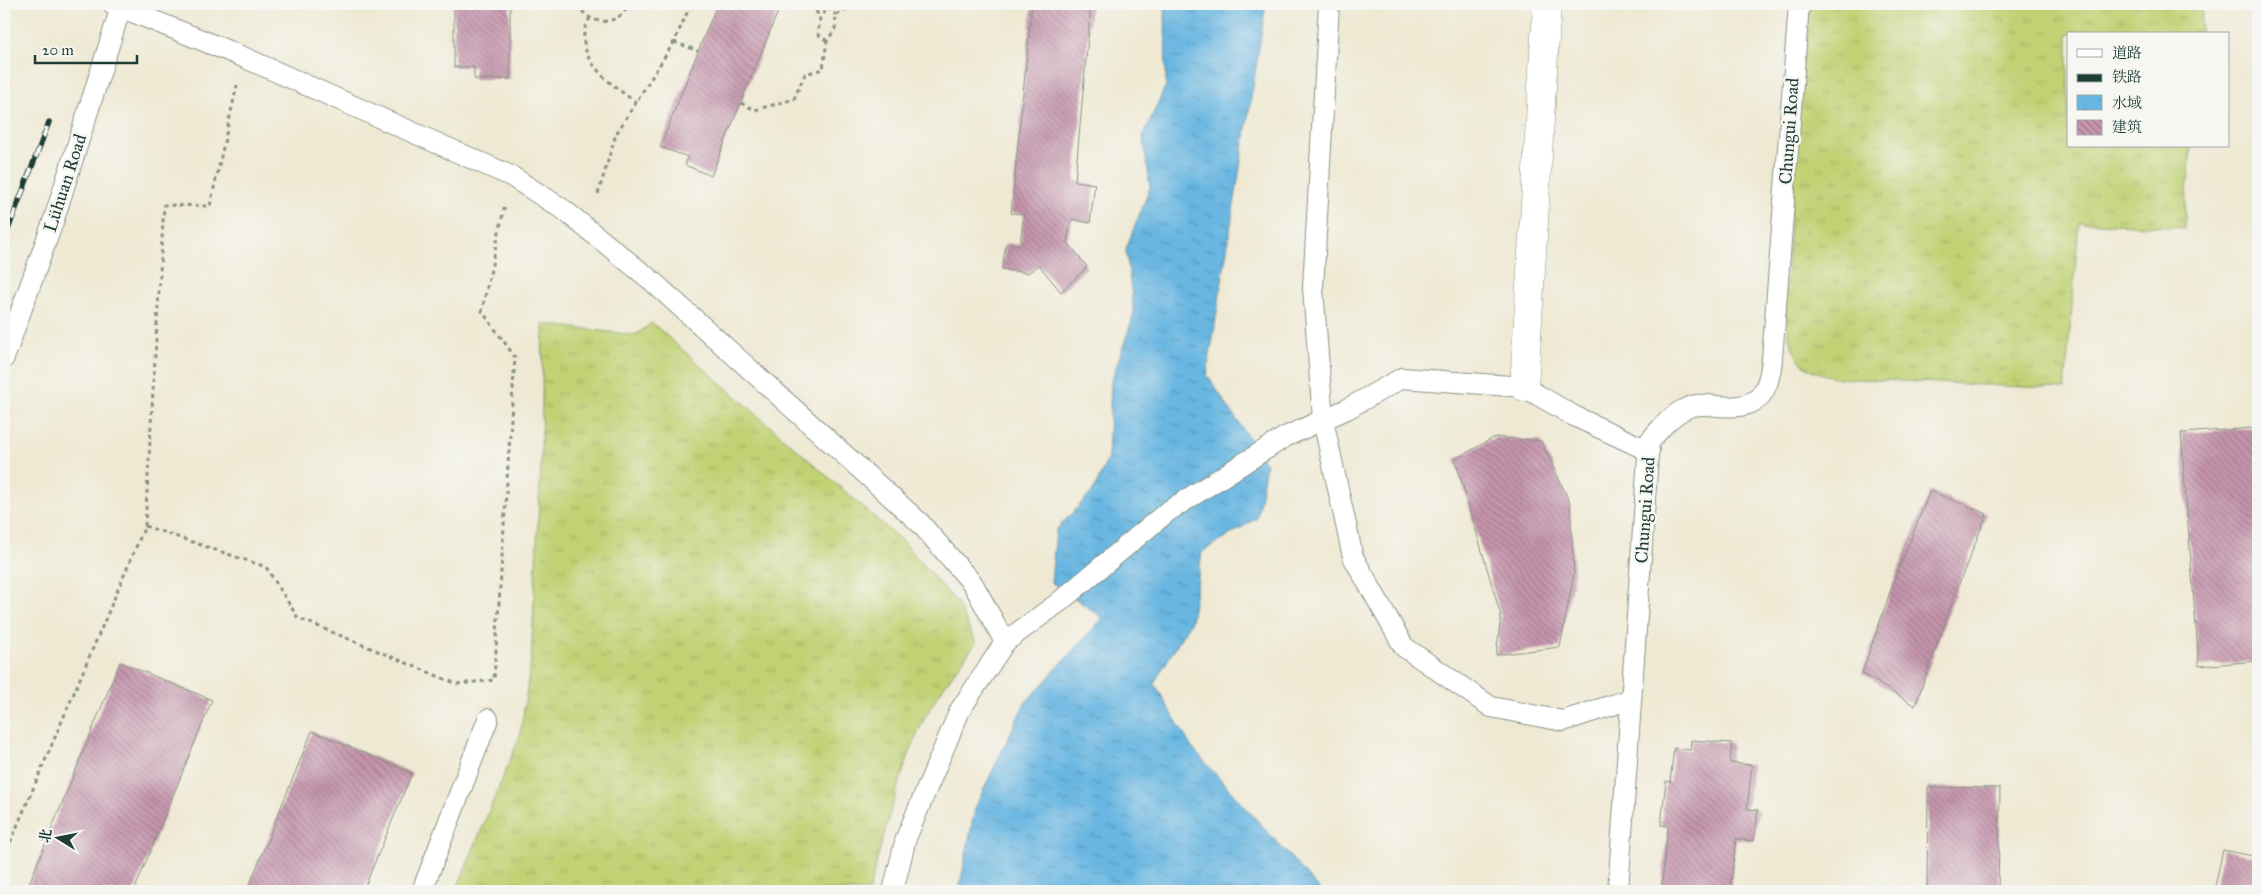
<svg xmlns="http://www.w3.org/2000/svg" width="2262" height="895" font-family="'IM FELL Great Primer','Noto Serif SC',serif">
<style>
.grass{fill:url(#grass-tufts);stroke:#708754}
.water{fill:url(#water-ripples);stroke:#437a8a}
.building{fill:url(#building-back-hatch)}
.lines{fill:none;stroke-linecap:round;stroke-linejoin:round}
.lane-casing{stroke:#879384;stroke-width:22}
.street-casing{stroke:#879384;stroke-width:29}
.path{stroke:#879384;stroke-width:3;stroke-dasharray:4 4;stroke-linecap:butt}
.lane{stroke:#fff;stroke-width:20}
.street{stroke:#fff;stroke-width:28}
.rail-casing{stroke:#1f3d34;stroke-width:5.5}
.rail{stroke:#f6f6f2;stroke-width:4;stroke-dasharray:11;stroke-linecap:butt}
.labels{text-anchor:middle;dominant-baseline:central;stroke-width:5;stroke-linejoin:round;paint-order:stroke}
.street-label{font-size:18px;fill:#1f3d34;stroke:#f6f6f2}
</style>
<defs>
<pattern id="grass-tufts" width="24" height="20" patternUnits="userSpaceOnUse" patternTransform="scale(1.25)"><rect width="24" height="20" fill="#c1d173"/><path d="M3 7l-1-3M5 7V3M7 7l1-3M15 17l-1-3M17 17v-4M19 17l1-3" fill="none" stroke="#a5b464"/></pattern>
<pattern id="water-ripples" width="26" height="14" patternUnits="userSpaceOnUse" patternTransform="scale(1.25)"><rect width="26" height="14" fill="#67b6e1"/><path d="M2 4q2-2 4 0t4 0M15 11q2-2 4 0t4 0" fill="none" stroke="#5495b7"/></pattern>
<pattern id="building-back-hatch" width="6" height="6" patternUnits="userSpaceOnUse" patternTransform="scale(1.25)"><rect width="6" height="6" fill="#c594ac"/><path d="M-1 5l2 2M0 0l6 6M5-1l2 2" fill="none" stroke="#9f7a8d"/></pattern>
</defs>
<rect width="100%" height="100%" fill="#f6f6f2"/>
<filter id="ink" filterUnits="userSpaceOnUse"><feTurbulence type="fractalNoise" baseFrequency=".02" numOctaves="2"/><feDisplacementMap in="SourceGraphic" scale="10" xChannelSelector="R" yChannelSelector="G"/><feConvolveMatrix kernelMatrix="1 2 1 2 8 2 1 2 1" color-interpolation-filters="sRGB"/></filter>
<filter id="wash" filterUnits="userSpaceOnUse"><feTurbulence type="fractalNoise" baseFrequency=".0096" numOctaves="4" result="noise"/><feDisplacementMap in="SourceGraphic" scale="20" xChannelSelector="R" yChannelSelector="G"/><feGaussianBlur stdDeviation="1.12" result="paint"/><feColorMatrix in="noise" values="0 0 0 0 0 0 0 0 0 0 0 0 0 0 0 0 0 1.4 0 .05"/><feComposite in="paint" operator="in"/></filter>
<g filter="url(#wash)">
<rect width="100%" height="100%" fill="#efe9d3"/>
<path class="grass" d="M1803 4H2203L2200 34H2068V146H2191L2184 228 2079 222 2065 389 1836 378C1827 375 1817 373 1810 369 1788 356 1787 327 1785 305Z
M652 323 904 543 957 603 976 643C956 670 933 698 919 730 897 781 883 838 869 891H456L520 736 531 661 541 464 543 324 635 335Z"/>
<path class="water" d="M1165 4H1266L1207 375 1266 464 1257 518 1202 552 1191 621 1154 683 1192 748 1321 891H959L975 808 1024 704 1103 618 1051 582 1056 530 1094 490 1108 458 1111 382 1134 314 1126 249 1150 187 1143 136 1166 85Z"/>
<g id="blocks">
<path class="building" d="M454 4H510V79H474V67H454Z
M717 4H781L711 176 685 165 688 157 660 147Z
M1032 4H1091L1075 181 1095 184 1090 223 1072 219 1067 241 1087 267 1061 292 1039 265 1028 273 1002 269 1006 243 1020 245 1024 214 1011 213Z
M2254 428 2258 486V661L2199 666 2181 433Z
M1495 437 1541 441 1570 503 1574 573 1560 647 1496 655 1501 616 1455 459Z
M1930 491 1987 514 1956 591 1915 706 1862 673 1894 581Z
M120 662 212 700 134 891H26Z
M312 731 412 773 363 891H247Z
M1691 740 1732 743 1730 763 1752 765 1747 809 1758 810 1754 841 1736 839 1730 891H1661L1668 826 1661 825 1666 781 1670 782 1674 748 1690 750Z
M1928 787 2000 788 1998 891H1927Z
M2223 850 2258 857V891H2214Z"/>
</g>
</g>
<g filter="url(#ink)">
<use href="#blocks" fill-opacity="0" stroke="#879384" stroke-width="1"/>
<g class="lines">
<defs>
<path id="lane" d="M113 4 243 57 511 176 564 210 652 281 920 523 973 584 1005 642
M1329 4 1313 288 1323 420 1353 557 1404 647 1491 707 1563 721 1631 699
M4 358 53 222 121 7
M422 891 488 719
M893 891 906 838 960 710 1005 642 1058 603 1167 512 1285 437 1347 409 1402 378 1524 387 1574 416 1649 451
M1618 891 1649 442C1660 429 1671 415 1687 408 1696 403 1707 405 1717 406 1757 410 1768 397 1772 359L1799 4"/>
<path id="street" d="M1524 387 1547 4"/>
</defs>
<use href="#lane" class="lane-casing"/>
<use href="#street" class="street-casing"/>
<path class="path" d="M578 4C588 27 619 27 629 4
M812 4 820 18
M590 18C588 22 584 28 584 33 580 64 615 87 637 103
M827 41 818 34 820 18 828 8 836 15
M674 42 698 51
M741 103 755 110 794 99 805 74 823 69 827 41 835 29 836 15 856 4
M598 194 616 134 674 42 691 4
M145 526 266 567 298 618 457 684 494 680 515 357 482 311 505 204
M4 857 145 526 164 205 210 206 237 85"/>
<use href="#lane" class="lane"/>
<use href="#street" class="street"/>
<defs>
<path id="rail" d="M4 240 49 122"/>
</defs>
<use href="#rail" class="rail-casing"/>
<use href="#rail" class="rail"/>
</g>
</g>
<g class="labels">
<g class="street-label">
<text transform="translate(1789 131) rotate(-86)">Chungui Road</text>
<text transform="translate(65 183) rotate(-72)">Lühuan Road</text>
<text transform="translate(1645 510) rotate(-86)">Chungui Road</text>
</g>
</g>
<rect width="2262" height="895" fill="none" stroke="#f6f6f2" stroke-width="20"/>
<rect x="2067" y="32" width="162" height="115" fill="#f6f6f2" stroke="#a0aca6"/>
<rect x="2077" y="49" width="25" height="8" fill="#ffffff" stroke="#a0aca6"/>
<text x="2112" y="58" font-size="15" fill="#1f3d34">道路</text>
<rect x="2077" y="74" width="25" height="8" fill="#1f3d34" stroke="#a0aca6"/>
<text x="2112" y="82" font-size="15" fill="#1f3d34">铁路</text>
<rect x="2077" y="95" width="25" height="15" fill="url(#water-ripples)" stroke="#a0aca6"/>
<text x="2112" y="108" font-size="15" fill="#1f3d34">水域</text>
<rect x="2077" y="120" width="25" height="15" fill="url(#building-back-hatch)" stroke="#a0aca6"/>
<text x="2112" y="132" font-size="15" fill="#1f3d34">建筑</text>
<g transform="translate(58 838) rotate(280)" stroke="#f6f6f2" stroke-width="4" paint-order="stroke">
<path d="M0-4L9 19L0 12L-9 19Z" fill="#1f3d34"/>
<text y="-8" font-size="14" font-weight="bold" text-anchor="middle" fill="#1f3d34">北</text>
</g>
<path d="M35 55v8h102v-8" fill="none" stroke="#1f3d34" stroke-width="2.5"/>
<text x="42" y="55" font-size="15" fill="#1f3d34" stroke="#f6f6f2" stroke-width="4" paint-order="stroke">20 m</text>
</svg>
